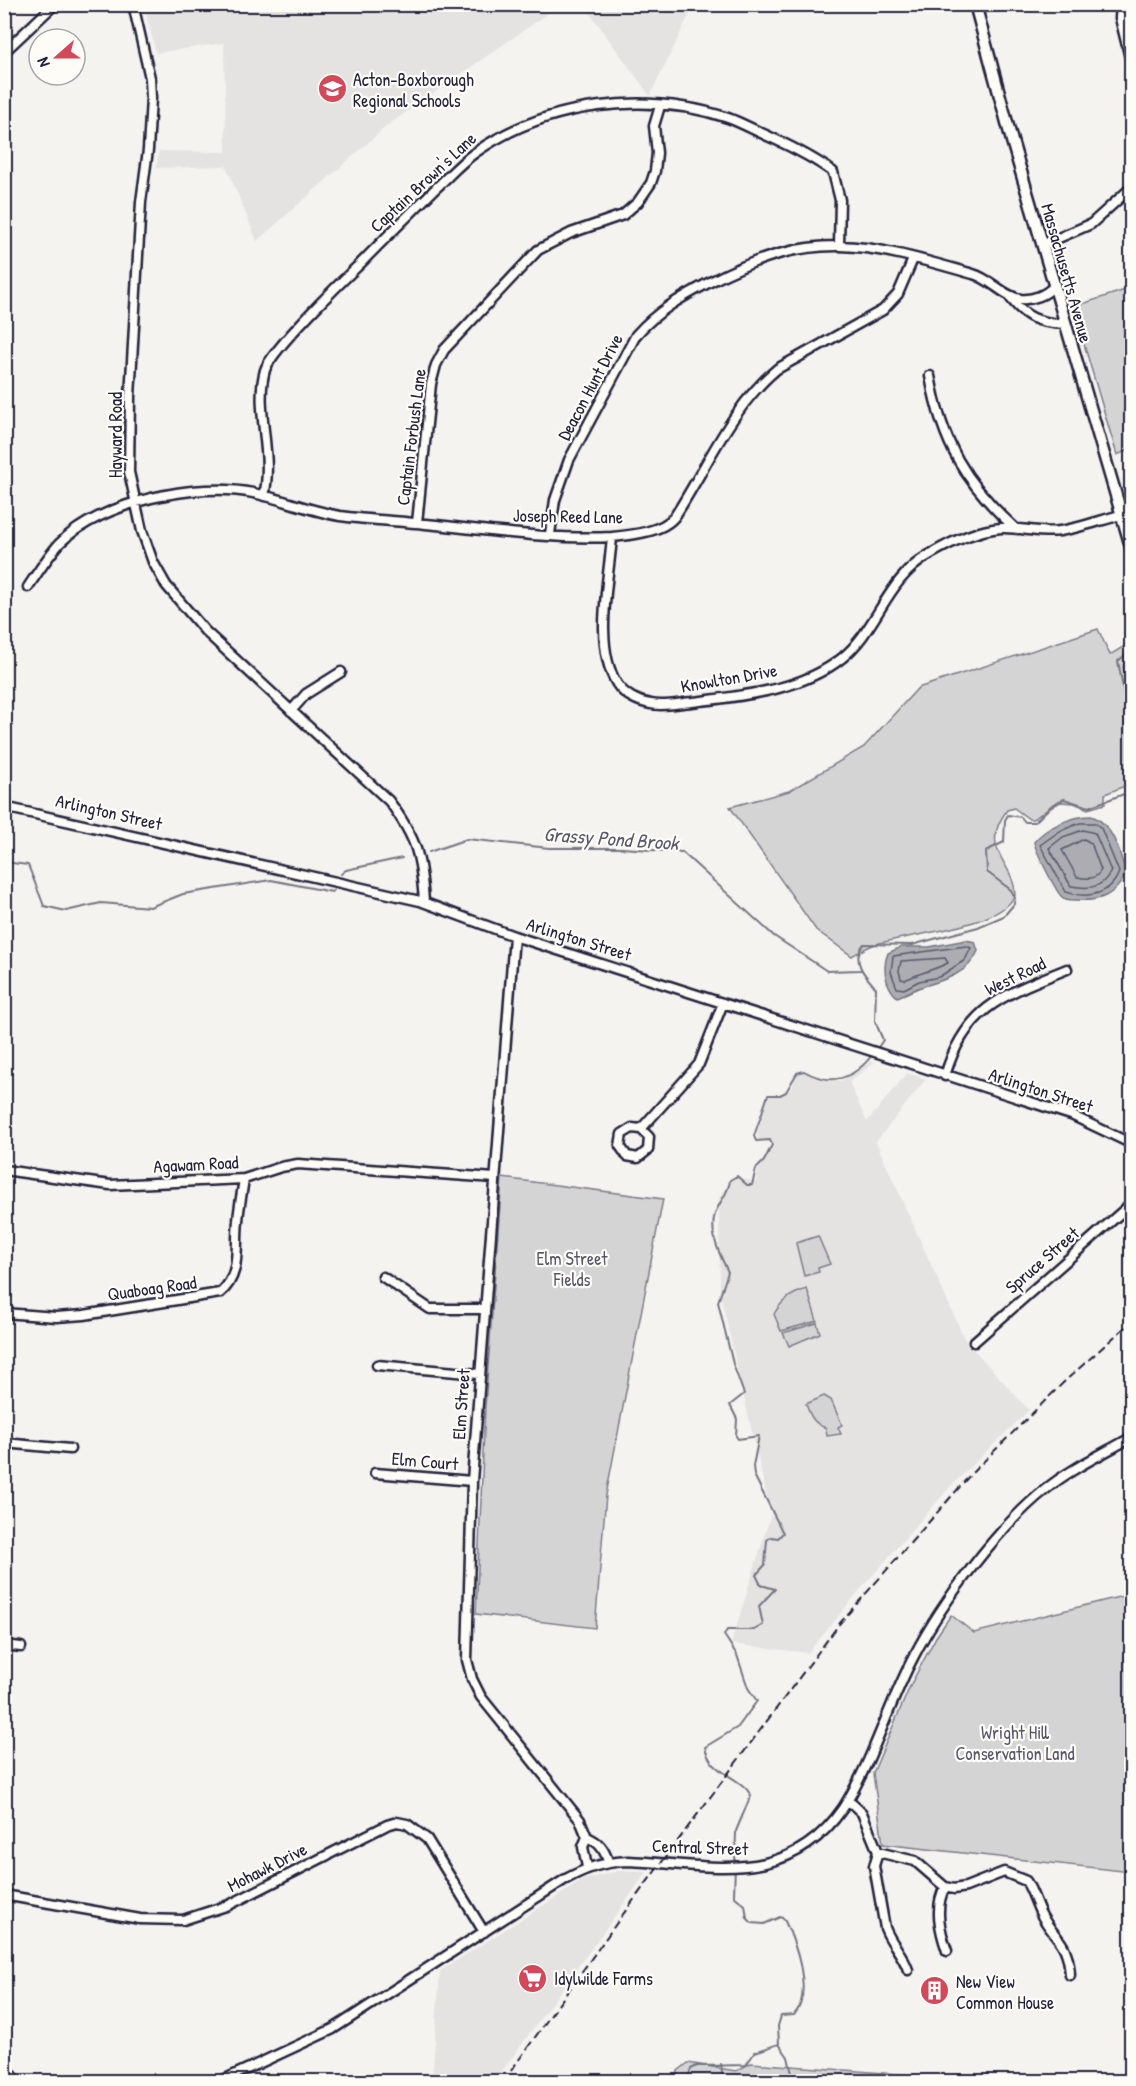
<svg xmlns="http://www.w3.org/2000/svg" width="1136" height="2086" font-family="'Patrick Hand',sans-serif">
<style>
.built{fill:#e4e3e2}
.green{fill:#d5d4d5;stroke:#7c7b88;stroke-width:1.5}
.water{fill:#acacb2;stroke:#757582;stroke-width:1.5}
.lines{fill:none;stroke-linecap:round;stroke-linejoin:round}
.shore{stroke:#59596b;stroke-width:1.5}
.stream{stroke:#757582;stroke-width:2}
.minor-casing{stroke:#22223b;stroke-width:13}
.major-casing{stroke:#22223b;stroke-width:15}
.minor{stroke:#fdfcf7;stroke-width:8}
.major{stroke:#fdfcf7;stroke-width:10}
.rail{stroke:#22223b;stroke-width:2;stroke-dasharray:9 4.5;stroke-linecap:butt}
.labels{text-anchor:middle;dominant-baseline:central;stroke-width:4.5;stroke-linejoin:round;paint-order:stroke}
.poi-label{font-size:18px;fill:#22223b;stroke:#fdfcf7;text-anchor:start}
.street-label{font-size:18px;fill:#22223b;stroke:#fdfcf7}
.park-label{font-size:18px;fill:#585769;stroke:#fdfcf7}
.water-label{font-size:20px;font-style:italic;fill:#59596b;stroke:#fdfcf7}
</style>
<rect width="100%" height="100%" fill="#f4f3ef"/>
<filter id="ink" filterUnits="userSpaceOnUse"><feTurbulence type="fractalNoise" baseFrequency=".0167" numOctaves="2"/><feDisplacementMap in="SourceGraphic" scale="12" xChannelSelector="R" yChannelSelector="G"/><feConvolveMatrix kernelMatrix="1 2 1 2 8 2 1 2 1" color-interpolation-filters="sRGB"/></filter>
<g filter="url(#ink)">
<path class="built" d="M144 5H560L388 125 257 241 226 166 156 168 159 151 226 152 224 43 156 53Z
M584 5H694L650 96Z
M871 1061 875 1062 849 1082 867 1122 907 1073 926 1079 876 1142 965 1340 1029 1410 950 1487 859 1591 808 1653 731 1644 771 1514 720 1293 719 1198 733 1178 756 1181 758 1170 775 1144 758 1139 757 1133 766 1100 771 1095 785 1094 792 1088 797 1071 841 1081Z
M618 1871 647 1872 495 2081H432L440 1971 583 1880Z"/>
<path class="green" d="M1131 288V449L1117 455 1073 307Z
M1098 629 1110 655 1131 642V657L1127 658 1123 667 1131 686V786L1127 785 1105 794V804L1088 809 1074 803 1060 802 1033 819H1029L1014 808 1007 810C977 851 1015 861 1015 895 1001 928 905 934 873 945 865 948 859 952 852 956L816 930 730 807 789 791 864 747 918 688Z
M502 1178 663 1199 606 1495 595 1628 476 1614 485 1407Z
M818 1236 830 1264 818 1268 819 1272 804 1276 796 1243Z
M807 1289 817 1321 781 1331 774 1314C782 1300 791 1294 807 1289Z
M817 1323 820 1333 789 1346 783 1333Z
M824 1396 831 1400 842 1425 838 1427 841 1434 827 1436 826 1428C814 1424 810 1416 806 1404Z
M1131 1594V1872L883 1844 873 1773 911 1684 936 1637 951 1615 974 1633Z
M688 2063 736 2071 751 2063 990 2081H676L678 2071Z"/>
<path class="water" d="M1091 816C1112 822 1121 855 1126 874 1115 896 1099 902 1075 900 1071 900 1065 900 1062 897 1056 892 1035 849 1034 842 1046 827 1072 816 1091 816Z
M966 940 975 942 978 951C969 973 945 980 924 986 914 989 906 994 897 997 885 986 882 967 888 953L901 947H929Z"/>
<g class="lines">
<path class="shore" d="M1080 823H1095L1101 828 1119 872C1111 895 1087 899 1066 892L1040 845 1060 831Z
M1083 830 1095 833 1111 871C1102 889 1089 889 1071 886L1049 848 1063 837Z
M1084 839 1091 843 1101 870C1096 880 1087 879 1077 877L1062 850Z
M966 946 971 948 965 960 939 977 919 981 904 989 897 988 891 972 893 956Z
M945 958 948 963C934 970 919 973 905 980L901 979 899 971 901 961Z"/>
<path class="stream" d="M1132 650 1118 661 1132 737
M429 852 467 839 549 848H621L682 852 774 936 827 971 861 970
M4 862 28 865 44 906 66 911 101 903 150 907 183 894 271 880 332 892 334 890
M341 874 346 870 402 858
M877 1049 883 1040 875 1021 876 988C865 976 850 960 864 944L912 945 978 927 1004 916 1014 904 1015 898 1011 890 987 872 986 851 1004 842 1005 820 1008 815 1021 817 1025 822H1035L1052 805 1064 799 1089 807 1132 791
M779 2044 788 2057 794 2082
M721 2064 723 2082
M686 2082 691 2069 697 2066 746 2065 755 2052 779 2044 778 2026 781 2016 794 2015C814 1993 795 1942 784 1919L780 1917 764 1924 752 1923 747 1918 745 1905 734 1896 736 1831 751 1795C739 1775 710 1774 705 1747L738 1727 757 1701 748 1688 737 1655 724 1635 727 1630H754L763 1625 759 1606 775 1589 761 1585 756 1575 765 1565 767 1540 771 1537 778 1538 783 1533 754 1475 753 1466 759 1436 738 1439 736 1436 737 1419 730 1405 744 1394 733 1364 718 1302 728 1272C719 1253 707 1230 717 1209 722 1198 729 1192 730 1180L737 1176 747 1185H752L756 1169 764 1161 772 1145 770 1140 756 1141 754 1136 768 1095H780L786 1092 797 1073 804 1071C832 1087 854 1079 873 1054"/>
<defs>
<path id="minor" d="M133 4 150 78 151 98 148 150 141 202 130 397 129 472 142 531 153 562 166 585 205 631 389 801C417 839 421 856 424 902
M1121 4 1120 18 1132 66
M4 52 55 4
M1042 245 1091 224 1132 187
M1009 296C1025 318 1038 323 1065 324
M930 376C942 443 965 483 1016 529
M264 496C274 454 254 408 265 370 272 349 342 281 362 262 386 237 411 213 436 188 449 176 461 162 476 152 547 102 647 91 728 118 742 123 756 131 770 137 792 147 813 157 833 172L840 200 839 245
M417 523 431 384 436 365 444 350 538 250 571 233 623 215 638 202 651 183 655 171 657 153 654 126 660 106
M550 534 555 500 569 460 636 335C657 311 682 297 710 282 815 228 865 243 973 274 991 279 1004 297 1021 299 1033 300 1046 295 1054 286
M612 537C609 579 593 646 617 684 624 695 638 702 651 704 663 707 679 703 692 702 742 696 801 691 842 658 878 629 886 579 929 555 949 543 977 530 1001 528 1020 527 1040 534 1060 531 1080 528 1101 520 1121 515
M28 587C38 572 48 556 60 543 101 502 197 481 253 493 283 499 310 511 340 516 369 520 398 521 426 524 487 530 551 540 612 537 632 535 663 532 675 516 707 467 731 407 777 369L883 310 898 294 913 259
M291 711 306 694 341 672
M4 807 420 901 514 936 1071 1115 1132 1144
M514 936 472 1481 467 1660 472 1679 481 1697 580 1820 587 1837 583 1847 587 1867
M945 1076C965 1007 1005 994 1067 969
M641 1129 649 1137 648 1150 638 1158 627 1156 620 1146 622 1134 632 1128 641 1129 699 1064 723 1003
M4 1170 110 1185 244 1179 281 1167 298 1164 495 1178
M383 1277 430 1309H485
M4 1313 56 1317 84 1315 220 1293C242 1275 235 1246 238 1221 239 1207 242 1193 244 1179
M974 1342 1132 1203
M377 1365 479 1374
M4 1443 70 1449
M375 1473 472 1481
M4 1645 21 1647
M848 1800 862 1813 878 1852 915 1861 945 1887 954 1889 966 1887 1004 1872 1026 1881C1033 1892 1036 1905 1042 1916 1056 1941 1068 1940 1070 1975
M587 1837C599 1842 604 1849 608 1861
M878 1852 874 1866 885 1928C891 1944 903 1954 908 1970
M945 1887C934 1907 940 1931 947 1951
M4 1895 140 1919 183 1920 229 1905 387 1825 397 1822 407 1824 427 1839 484 1932
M4 2063 17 2082
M219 2082 333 2029 564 1880C586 1868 603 1862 628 1861 711 1864 787 1889 843 1808 873 1761 888 1705 914 1656 942 1602 999 1526 1046 1489 1072 1468 1103 1454 1132 1437"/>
<path id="major" d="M975 4 1012 141 1132 550"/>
</defs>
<use href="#minor" class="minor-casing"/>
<use href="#major" class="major-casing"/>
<use href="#minor" class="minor"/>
<use href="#major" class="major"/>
<path class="rail" d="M503 2082 621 1917 840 1623 972 1473 1064 1382 1132 1321"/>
</g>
</g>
<defs>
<symbol id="school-disc" viewBox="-11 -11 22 22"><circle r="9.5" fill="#d1495b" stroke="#fdfcf7"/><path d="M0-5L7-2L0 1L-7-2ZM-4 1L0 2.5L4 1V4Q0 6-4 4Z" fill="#fff"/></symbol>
<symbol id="supermarket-disc" viewBox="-11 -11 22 22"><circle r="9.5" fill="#d1495b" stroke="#fdfcf7"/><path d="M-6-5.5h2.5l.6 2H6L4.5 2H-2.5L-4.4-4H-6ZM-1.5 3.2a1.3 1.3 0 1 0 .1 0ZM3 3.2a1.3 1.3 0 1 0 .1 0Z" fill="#fff"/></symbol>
<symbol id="building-disc" viewBox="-11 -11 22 22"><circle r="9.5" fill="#d1495b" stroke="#fdfcf7"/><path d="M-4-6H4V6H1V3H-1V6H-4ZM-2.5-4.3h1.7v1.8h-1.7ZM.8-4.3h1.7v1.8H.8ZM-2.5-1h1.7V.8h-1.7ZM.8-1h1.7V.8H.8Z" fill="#fff"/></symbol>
</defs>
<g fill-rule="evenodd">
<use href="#school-disc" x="316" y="72" width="33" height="33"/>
<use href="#supermarket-disc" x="516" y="1962" width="33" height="33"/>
<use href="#building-disc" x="918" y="1974" width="33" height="33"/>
</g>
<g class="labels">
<g class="poi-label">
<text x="353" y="79">Acton-Boxborough<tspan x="353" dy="21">Regional Schools</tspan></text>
<text x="554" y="1978">Idylwilde Farms</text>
<text x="956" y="1981">New View<tspan x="956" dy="21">Common House</tspan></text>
</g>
<g class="street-label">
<text transform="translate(423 182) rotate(-43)">Captain Brown's Lane</text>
<text transform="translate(1067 273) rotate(74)">Massachusetts Avenue</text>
<text transform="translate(590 387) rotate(-62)">Deacon Hunt Drive</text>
<text transform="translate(115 435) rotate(-90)">Hayward Road</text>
<text transform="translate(411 437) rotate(-83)">Captain Forbush Lane</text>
<text transform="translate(568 516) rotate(1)">Joseph Reed Lane</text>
<text transform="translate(729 678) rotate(-10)">Knowlton Drive</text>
<text transform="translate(109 812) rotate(13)">Arlington Street</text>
<text transform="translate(579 939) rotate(17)">Arlington Street</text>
<text transform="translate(1015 976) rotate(-26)">West Road</text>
<text transform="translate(1041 1090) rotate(18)">Arlington Street</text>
<text transform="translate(196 1164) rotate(-3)">Agawam Road</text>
<text transform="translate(1042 1260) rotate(-41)">Spruce Street</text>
<text transform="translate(152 1288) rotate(-8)">Quaboag Road</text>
<text transform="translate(461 1404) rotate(-86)">Elm Street</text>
<text transform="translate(425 1461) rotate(5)">Elm Court</text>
<text transform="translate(700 1847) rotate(2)">Central Street</text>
<text transform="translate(267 1867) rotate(-27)">Mohawk Drive</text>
</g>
<g class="park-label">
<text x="572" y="1258">Elm Street<tspan x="572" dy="21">Fields</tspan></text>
<text x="1015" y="1732">Wright Hill<tspan x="1015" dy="21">Conservation Land</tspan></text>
</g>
<g class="water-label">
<text transform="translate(611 838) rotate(4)">Grassy Pond Brook</text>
</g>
</g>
<rect width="1136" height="2086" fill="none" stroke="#fdfcf7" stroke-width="24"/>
<rect x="12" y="12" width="1112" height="2062" fill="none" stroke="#22223b" stroke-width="2" filter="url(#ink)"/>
<g transform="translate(57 57) rotate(249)"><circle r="28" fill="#fdfcf7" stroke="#a5a5ac" stroke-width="1.5"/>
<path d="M0-4.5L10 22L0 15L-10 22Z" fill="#d1495b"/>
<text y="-9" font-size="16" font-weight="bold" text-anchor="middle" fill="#22223b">N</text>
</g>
</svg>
